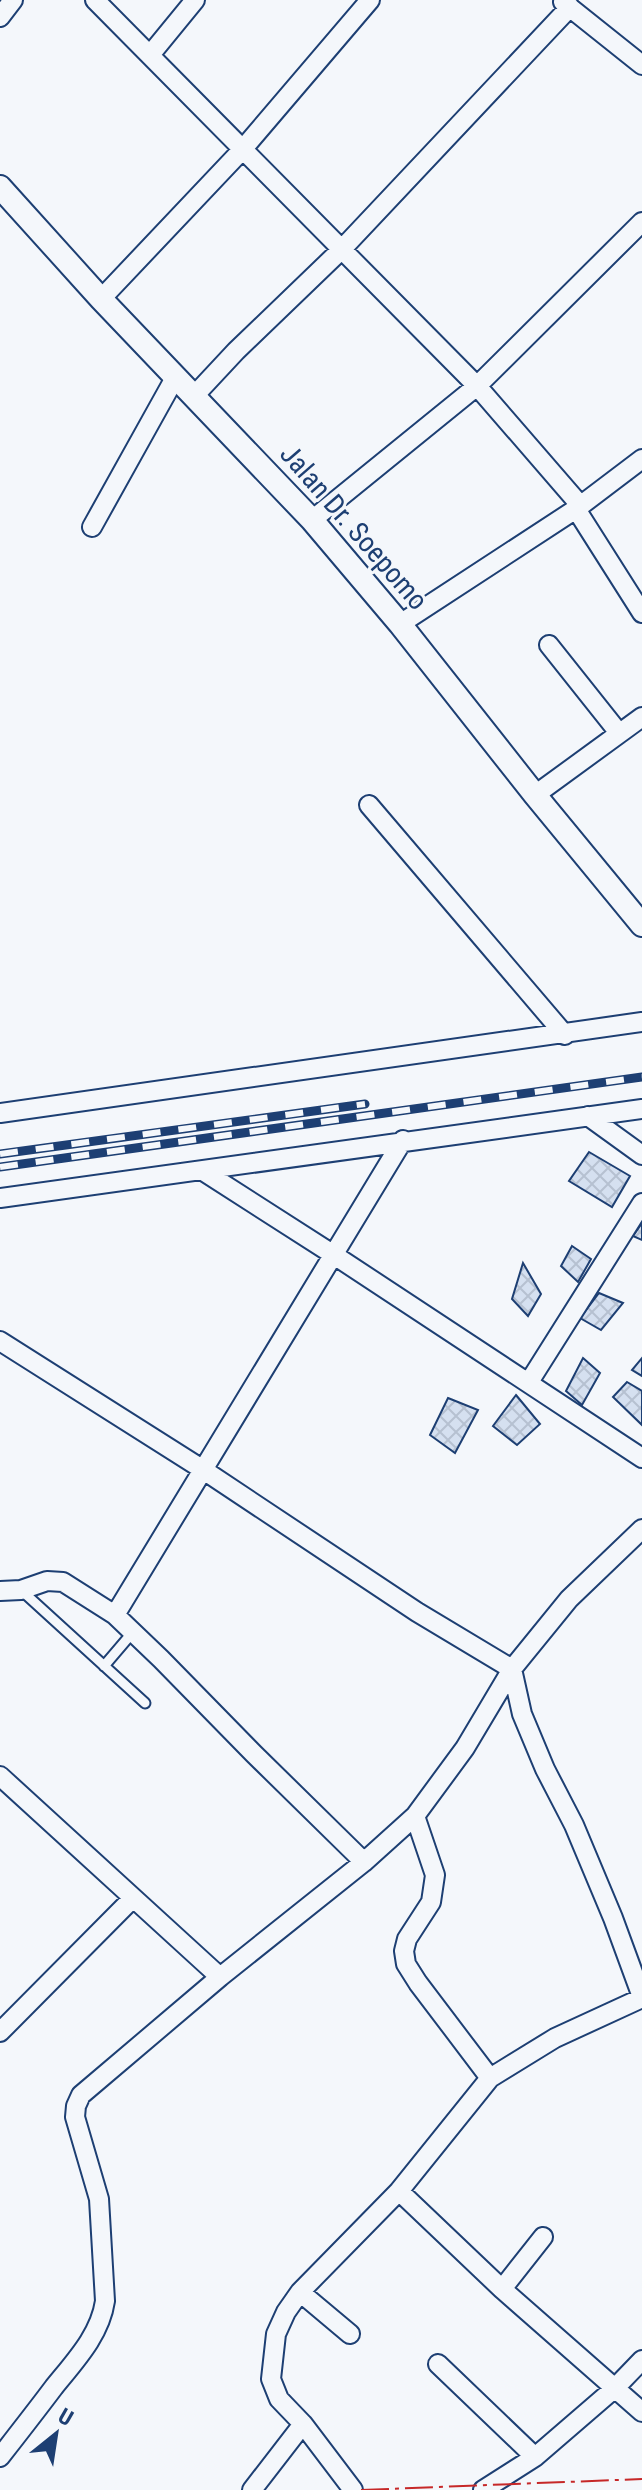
<svg xmlns="http://www.w3.org/2000/svg" width="642" height="2490" font-family="'Roboto Condensed',sans-serif">
<style>
.building{fill:url(#building-cross-hatch);stroke:#1d3f73;stroke-width:2}
.lines{fill:none;stroke-linecap:round;stroke-linejoin:round}
.service-casing{stroke:#1d3f73;stroke-width:13}
.minor-casing{stroke:#1d3f73;stroke-width:22}
.tertiary-casing{stroke:#1d3f73;stroke-width:26}
.service{stroke:#f4f7fb;stroke-width:9}
.minor{stroke:#f4f7fb;stroke-width:18}
.tertiary{stroke:#f4f7fb;stroke-width:22}
.rail-casing{stroke:#1d3f73;stroke-width:9}
.rail{stroke:#f4f7fb;stroke-width:6;stroke-dasharray:18;stroke-linecap:butt}
.power{stroke:#c62828;stroke-width:2;stroke-dasharray:28 6 4 6;stroke-linecap:butt}
.labels{text-anchor:middle;dominant-baseline:central;stroke-width:6;stroke-linejoin:round;paint-order:stroke}
.street-label{font-size:28px;fill:#1d3f73;stroke:#f4f7fb}
</style>
<defs>
<pattern id="building-cross-hatch" width="8" height="8" patternUnits="userSpaceOnUse" patternTransform="scale(2)"><rect width="8" height="8" fill="#d5e0f0"/><path d="M0 0l8 8M0 8l8-8" fill="none" stroke="#b6c1d1"/></pattern>
</defs>
<rect width="100%" height="100%" fill="#f4f7fb"/>
<path class="building" d="M589 1152 630 1176 612 1207 569 1181Z
M642 1223V1240L633 1236Z
M572 1246 591 1259 578 1282 561 1266Z
M523 1263 541 1294 528 1316 512 1299Z
M599 1293 623 1303 601 1330 580 1318Z
M583 1358 600 1373 582 1405 566 1391Z
M642 1358V1376L632 1370Z
M627 1382 642 1391V1425L613 1397Z
M516 1395 540 1424 517 1445 493 1426Z
M448 1398 478 1410 455 1453 430 1435Z"/>
<g class="lines">
<defs>
<path id="service" d="M21 1590 145 1703
M104 1666 133 1632"/>
<path id="minor" d="M95 0 477 386 580 505
M563 2 642 65
M0 17 13 0
M150 55 195 0
M101 299 242 150 370 0
M194 396 236 351 342 249 570 7
M576 509 642 613
M312 520 477 386 642 222
M92 527 176 376
M400 624 576 509 642 459
M549 645 619 733
M535 795 642 717
M369 805 565 1035
M0 1113 642 1022
M588 1116 642 1155
M203 1171 334 1255 642 1458
M0 1198 642 1109
M0 1341 202 1469 417 1612 512 1669 522 1714 545 1769 574 1825 613 1918 642 1997
M529 1382 642 1203
M0 1591 21 1590 47 1581 63 1582 115 1615 161 1659 254 1754 364 1862
M115 1615 403 1140
M0 1776 220 1977
M415 1816 435 1875 431 1902 407 1939 404 1951 406 1964 418 1983 490 2078
M0 2032 133 1898
M399 2191 502 2289 642 2412
M502 2289 543 2237
M300 2292 350 2334
M438 2364 535 2457
M0 2457C18 2434 36 2411 54 2387 75 2361 100 2335 105 2301L99 2199 75 2117 76 2106 81 2095 220 1977 364 1862 415 1816 465 1748 512 1669 569 1599 642 1529
M252 2490 303 2424
M353 2490 303 2424 279 2399 271 2379 276 2334 286 2312 300 2292 399 2191 490 2078 555 2038 642 1998
M483 2490 535 2457 615 2388 642 2360"/>
<path id="tertiary" d="M0 187 101 299 312 520 400 624 535 795 642 925"/>
</defs>
<use href="#service" class="service-casing"/>
<use href="#minor" class="minor-casing"/>
<use href="#tertiary" class="tertiary-casing"/>
<use href="#service" class="service"/>
<use href="#minor" class="minor"/>
<use href="#tertiary" class="tertiary"/>
<defs>
<path id="rail" d="M0 1154 365 1104
M0 1167 642 1077"/>
</defs>
<use href="#rail" class="rail-casing"/>
<use href="#rail" class="rail"/>
<path class="power" d="M361 2490 642 2479"/>
</g>
<g class="labels">
<g class="street-label">
<text transform="translate(354 527) rotate(49)">Jalan Dr. Soepomo</text>
</g>
</g>
<g transform="translate(56 2434) rotate(30)" stroke="#f4f7fb" stroke-width="6" paint-order="stroke">
<path d="M0-6L14 30L0 20L-14 30Z" fill="#1d3f73"/>
<text y="-12" font-size="22" font-weight="bold" text-anchor="middle" fill="#1d3f73">U</text>
</g>
</svg>
